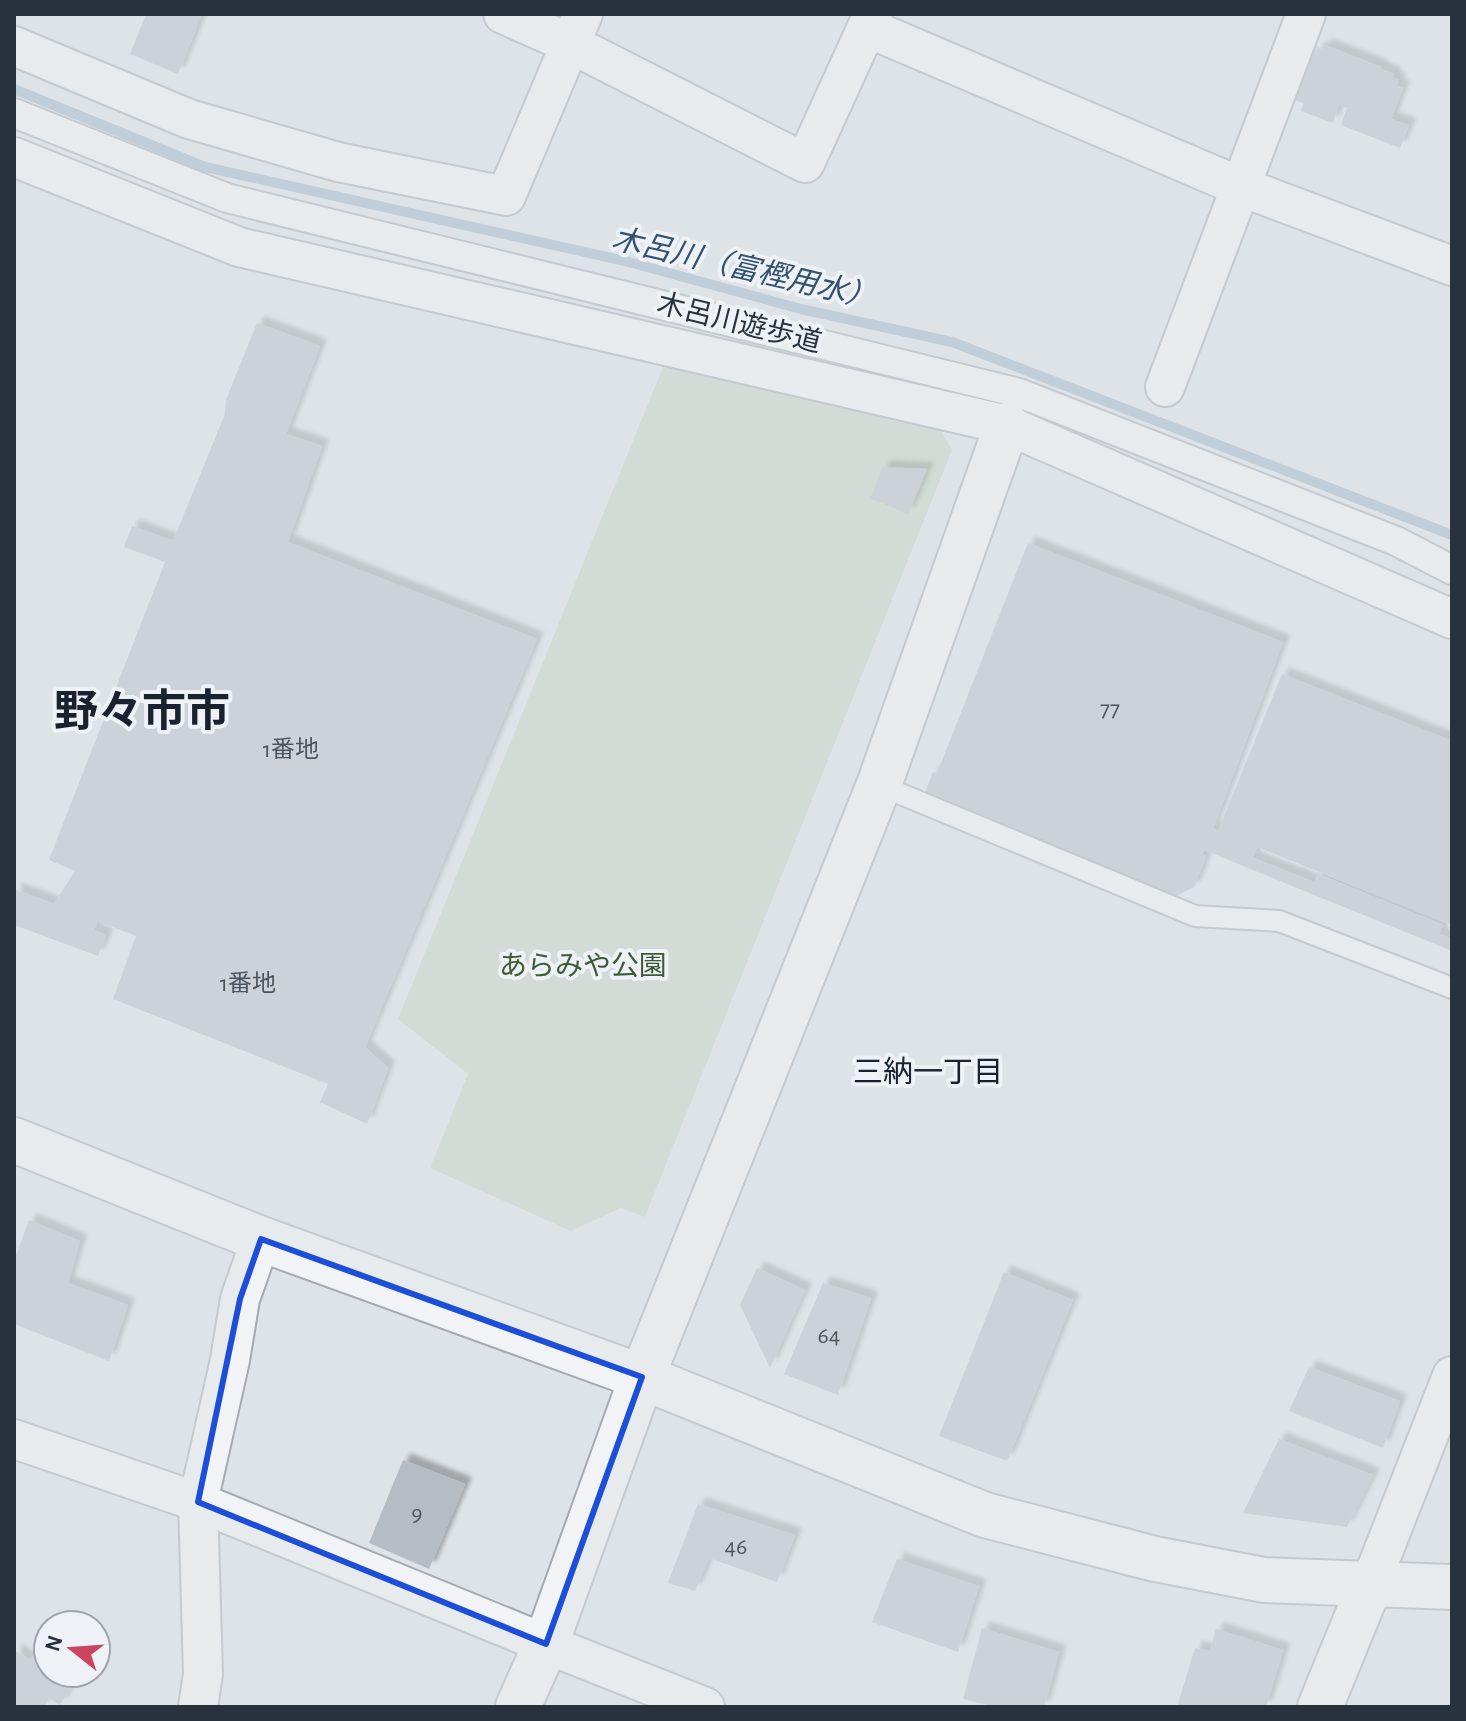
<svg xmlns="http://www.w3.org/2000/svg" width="1466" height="1721" font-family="'Alegreya Sans','Noto Sans JP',sans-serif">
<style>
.green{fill:#c5d1c0}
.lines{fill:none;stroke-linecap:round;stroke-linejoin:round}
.stream{stroke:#9ab3c7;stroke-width:10}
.building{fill:#b6bcc4;filter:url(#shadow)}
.service-casing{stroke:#a4aab2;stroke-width:24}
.pedestrian-casing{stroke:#a4aab2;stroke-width:32}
.minor-casing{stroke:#a4aab2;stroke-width:42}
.tertiary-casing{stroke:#a4aab2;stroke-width:48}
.service{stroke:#f1f3f6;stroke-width:20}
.pedestrian{stroke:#f1f3f6;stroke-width:28}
.minor{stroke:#f1f3f6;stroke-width:38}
.tertiary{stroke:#f1f3f6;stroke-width:44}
.marked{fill:none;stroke:#1d4ed8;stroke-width:6;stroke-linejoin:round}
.labels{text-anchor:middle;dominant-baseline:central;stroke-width:8;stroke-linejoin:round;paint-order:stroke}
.number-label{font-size:24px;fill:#4c5460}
.street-label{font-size:28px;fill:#28313e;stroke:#eef1f5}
.park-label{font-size:28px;fill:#3e5a36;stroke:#eef1f5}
.water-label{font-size:30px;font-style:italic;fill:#335271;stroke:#eef1f5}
.neighbourhood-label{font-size:30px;fill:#1a222f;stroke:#eef1f5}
.town-label{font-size:44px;font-weight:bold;fill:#1a222f;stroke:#eef1f5}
</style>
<defs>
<filter id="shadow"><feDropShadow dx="7" dy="-7" stdDeviation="2" flood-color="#0004"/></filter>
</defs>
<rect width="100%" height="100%" fill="#dee3e8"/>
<path class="green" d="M665 362 938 426 952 450 645 1217 621 1208 571 1231 430 1168 468 1074 398 1019Z"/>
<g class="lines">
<path class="stream" d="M14 89 205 167 625 261 801 309 952 342 1452 535"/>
</g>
<path class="building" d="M146 14H202L178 74 130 54Z
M1325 45 1381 67V69L1394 74 1393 78 1399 80 1397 86 1403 88 1391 119 1409 125 1400 148 1341 125 1347 108 1339 104 1333 123 1301 111 1303 103 1292 99 1309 55 1315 57 1318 48 1324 50Z
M257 323 320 346 286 434 322 446 288 542 537 639 365 1047 388 1068 367 1124 320 1102 328 1084 113 999 136 936 84 916 97 922 94 930 106 935 98 956 14 925V889L54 904 75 871 49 860 165 562 124 547 132 526 173 541 225 414 226 400Z
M883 467 927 469 908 514 870 498Z
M1028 543 1283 642 1213 828 1218 831 1282 674 1452 741V925L1257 847 1253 858 1314 882 1318 874 1443 925 1439 934 1452 939V951L1204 850 1202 855 1206 856 1194 887 1176 896 922 800 933 772 937 773Z
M29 1220 80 1241 68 1283 128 1305 109 1361 14 1324V1261Z
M757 1268 805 1290 770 1368 740 1305Z
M1004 1272 1073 1300 1007 1461 939 1436Z
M823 1283 871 1298 838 1395 784 1374Z
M1309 1367 1400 1401 1383 1448 1289 1411Z
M1279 1439 1373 1475 1347 1527 1243 1513Z
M403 1460 465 1484 429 1569 369 1543Z
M698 1504 795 1535 777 1582 709 1558 695 1591 668 1583Z
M897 1559 979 1586 958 1652 872 1622Z
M982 1628 1059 1652 1044 1707H995L963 1699Z
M1216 1629 1283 1650 1266 1707H1177L1195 1648 1210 1651Z
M39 1646 48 1652V1673H80L60 1705 49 1698 45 1705 48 1707H14V1650L30 1660Z"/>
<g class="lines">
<defs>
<path id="service" d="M879 785 1195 916 1279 921 1452 988"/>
<path id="pedestrian" d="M14 113 227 198 1019 393 1396 541 1452 570"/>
<path id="minor" d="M503 14 571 44 805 163 873 14
M868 28 1239 186 1452 266
M14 46 189 119 338 162 506 196 583 14
M14 157 239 247 1007 425 1452 619
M1165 387 1306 14
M14 1439 198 1502 546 1644 705 1707
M1370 1585 1452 1376
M198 1707 203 1674 198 1502 230 1360 240 1299 261 1239"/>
<path id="tertiary" d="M14 1140 261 1239 642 1377 985 1515 1155 1559 1264 1580 1452 1587
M518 1707 546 1644 642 1377 879 785 1007 425
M1320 1707 1370 1585"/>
</defs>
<use href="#service" class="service-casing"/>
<use href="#pedestrian" class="pedestrian-casing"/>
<use href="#minor" class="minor-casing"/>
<use href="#tertiary" class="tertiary-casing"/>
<use href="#service" class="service"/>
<use href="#pedestrian" class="pedestrian"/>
<use href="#minor" class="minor"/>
<use href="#tertiary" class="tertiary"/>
</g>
<path d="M0 0H1466V1721H0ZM261 1239 642 1377 546 1644 198 1502 240 1299Z" fill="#dee3e8" fill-opacity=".55" fill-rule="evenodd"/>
<path class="marked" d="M261 1239 642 1377 546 1644 198 1502 240 1299Z"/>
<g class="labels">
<g class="number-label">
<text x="1110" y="709">77</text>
<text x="291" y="750">1番地</text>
<text x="248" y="984">1番地</text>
<text x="829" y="1336">64</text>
<text x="417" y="1514">9</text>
<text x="736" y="1547">46</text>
</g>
<g class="street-label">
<text transform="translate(739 324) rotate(14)">木呂川遊歩道</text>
</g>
<g class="park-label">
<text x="583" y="967">あらみや公園</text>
</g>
<g class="water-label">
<text transform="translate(744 269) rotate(13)">木呂川（富樫用水）</text>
</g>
<g class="neighbourhood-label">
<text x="928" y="1073">三納一丁目</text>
</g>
<g class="town-label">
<text x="142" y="713">野々市市</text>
</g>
</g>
<rect width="1466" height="1721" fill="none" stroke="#28313e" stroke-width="32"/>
<g transform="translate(72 1649) rotate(287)"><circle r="38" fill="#eef1f5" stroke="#9fa4ac" stroke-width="2"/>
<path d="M0-6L14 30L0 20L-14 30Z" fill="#cb4561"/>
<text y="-12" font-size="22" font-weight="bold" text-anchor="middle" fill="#28313e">N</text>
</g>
</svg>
